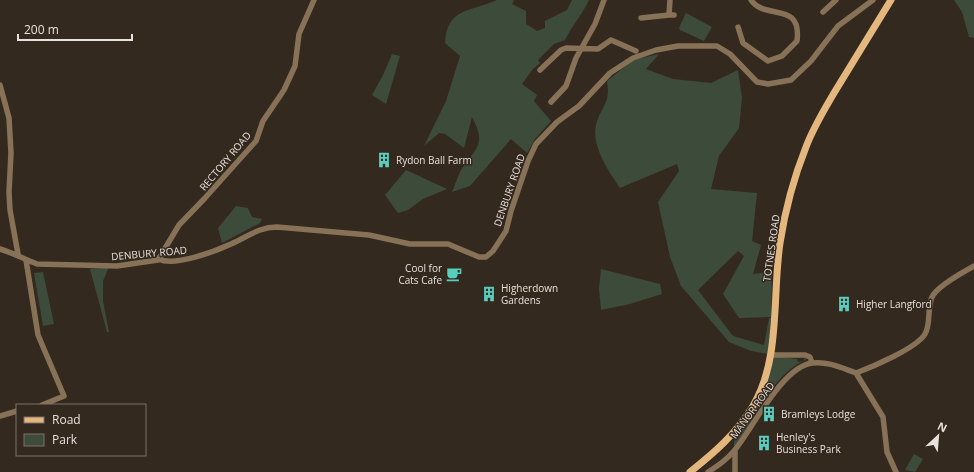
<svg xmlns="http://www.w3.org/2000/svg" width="974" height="472" font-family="'Open Sans',sans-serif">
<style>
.green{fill:#3d4b3b}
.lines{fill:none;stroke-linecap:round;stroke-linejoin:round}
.minor{stroke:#877157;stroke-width:5.5}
.major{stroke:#e4b77e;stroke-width:7}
.labels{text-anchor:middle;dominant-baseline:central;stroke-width:3;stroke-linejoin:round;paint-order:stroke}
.poi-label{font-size:10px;fill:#e8e0da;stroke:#34291f;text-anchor:start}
.street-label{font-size:10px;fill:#e8e0da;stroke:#34291f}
</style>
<rect width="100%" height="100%" fill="#34291f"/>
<path class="green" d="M497 0H514L512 4 526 11V24L537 31 545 28V21L567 10 572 0H589C582 15 573 24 565 40L554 44 538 60 540 63 533 69 522 84 537 95 534 101 551 121 535 139 527 153 511 139 470 186 452 192C455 185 457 178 460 172 474 148 488 147 472 117L464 148 445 134 439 133 424 146 446 101 460 56 445 43C447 7 471 12 497 0Z
M954 0H974V38L969 37 962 12Z
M686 13 712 27 704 41 680 30 679 28Z
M392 54 400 56 386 104 372 95 383 75Z
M659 54 646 69 673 79 711 83 738 70 742 98 739 128 719 156 711 189 757 193 752 241 761 245 753 274 772 272 771 317 739 318 723 294 744 256 738 251 698 290 733 336 764 345 769 318H771L769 354 751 351 729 342 681 286 670 257 658 202 679 171 677 164 620 188C609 172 591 146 596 125 601 106 611 104 607 81L633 60Z
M406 170 447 189 423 199 408 210 398 213 385 195Z
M236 206 248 208 252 217 262 219 260 223 222 243 218 228Z
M109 267 103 281V301L109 332H107L90 269Z
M601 269 660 284 662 294 630 304 601 310 599 289Z
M43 272 54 324 43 326 34 273Z
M772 356 797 359 798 362 804 361V358L807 359C770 376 757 417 734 447V441L738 437 735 436 739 431Z
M914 454 923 459 915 472 905 470Z"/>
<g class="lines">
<path class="minor" d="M670 0 669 15H674
M823 12 836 0
M641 18 669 15
M738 27 743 43 768 61 782 56 797 41C802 0 765 21 751 0
M540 70 561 50 566 48 598 49 611 40 636 51
M0 85 9 118 11 153 9 192 10 210 18 254
M551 102 566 86 576 58 595 24 604 0
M0 249C13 253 24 259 37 264L117 266 158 260 179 225 205 198 256 141 263 121 284 90 295 66 299 34 314 0
M159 259C174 267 216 251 231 244 247 237 259 227 277 227L369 235 410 244H448L479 257H486L493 251 506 231 511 211 528 161 536 144 557 122 579 106 610 73 633 58 656 50 678 46H717L730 54 757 82 768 84 791 80 811 61 838 26 873 0
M26 260 38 335 64 396 42 405
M770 355H805L810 357 812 363
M856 373 883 417 887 452 896 472
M0 416 17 411
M735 450V472
M708 472C718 466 727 459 734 451 753 428 782 367 812 363 828 361 842 368 856 373 872 367 917 348 925 334 931 324 927 308 932 297 937 286 963 272 974 266"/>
<path class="major" d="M690 472C714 453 737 433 753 406 781 358 772 297 780 243 785 211 794 177 806 147 813 128 824 110 834 93 853 62 872 31 891 0"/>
</g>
<defs>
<symbol id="building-bare" viewBox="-9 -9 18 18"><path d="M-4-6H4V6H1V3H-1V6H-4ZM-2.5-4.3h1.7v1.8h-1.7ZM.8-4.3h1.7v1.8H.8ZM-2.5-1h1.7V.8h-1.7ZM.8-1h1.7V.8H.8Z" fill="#59cebe" stroke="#34291f" stroke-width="2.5" paint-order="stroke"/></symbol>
<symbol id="cafe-bare" viewBox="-9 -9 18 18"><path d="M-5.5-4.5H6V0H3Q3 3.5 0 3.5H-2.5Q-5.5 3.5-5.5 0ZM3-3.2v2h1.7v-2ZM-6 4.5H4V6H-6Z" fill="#59cebe" stroke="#34291f" stroke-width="2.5" paint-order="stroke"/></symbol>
</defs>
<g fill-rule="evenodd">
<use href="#building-bare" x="373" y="149" width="22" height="22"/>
<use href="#cafe-bare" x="443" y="263" width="22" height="22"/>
<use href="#building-bare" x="478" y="283" width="22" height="22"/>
<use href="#building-bare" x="833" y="293" width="22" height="22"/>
<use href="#building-bare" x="758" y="403" width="22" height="22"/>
<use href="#building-bare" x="753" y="432" width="22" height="22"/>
</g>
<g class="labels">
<g class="poi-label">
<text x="396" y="160">Rydon Ball Farm</text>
<text x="442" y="268" text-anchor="end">Cool for<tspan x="442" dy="12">Cats Cafe</tspan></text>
<text x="501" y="288">Higherdown<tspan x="501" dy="12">Gardens</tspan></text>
<text x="856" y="304">Higher Langford</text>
<text x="781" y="414">Bramleys Lodge</text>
<text x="776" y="437">Henley's<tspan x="776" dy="12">Business Park</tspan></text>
</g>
<g class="street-label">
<text transform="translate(225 161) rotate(-50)">RECTORY ROAD</text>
<text transform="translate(509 190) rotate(-71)">DENBURY ROAD</text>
<text transform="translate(771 248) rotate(-82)">TOTNES ROAD</text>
<text transform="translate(149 253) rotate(-5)">DENBURY ROAD</text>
<text transform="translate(752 410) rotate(-54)">MANOR ROAD</text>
</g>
</g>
<rect x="16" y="404" width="130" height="52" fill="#34291f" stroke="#7c726a"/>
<rect x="24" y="417" width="20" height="6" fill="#e4b77e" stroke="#7c726a"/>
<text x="52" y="424" font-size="12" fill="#e8e0da">Road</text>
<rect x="24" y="434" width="20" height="12" fill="#3d4b3b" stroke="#7c726a"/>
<text x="52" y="444" font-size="12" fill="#e8e0da">Park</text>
<g transform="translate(938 436) rotate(26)" stroke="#34291f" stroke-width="3" paint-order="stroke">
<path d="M0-3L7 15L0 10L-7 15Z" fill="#e8e0da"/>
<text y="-6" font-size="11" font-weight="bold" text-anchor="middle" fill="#e8e0da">N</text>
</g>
<path d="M18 34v6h114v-6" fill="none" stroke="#e8e0da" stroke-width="2"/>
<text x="24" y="34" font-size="12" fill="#e8e0da" stroke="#34291f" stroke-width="3" paint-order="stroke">200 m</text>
</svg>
